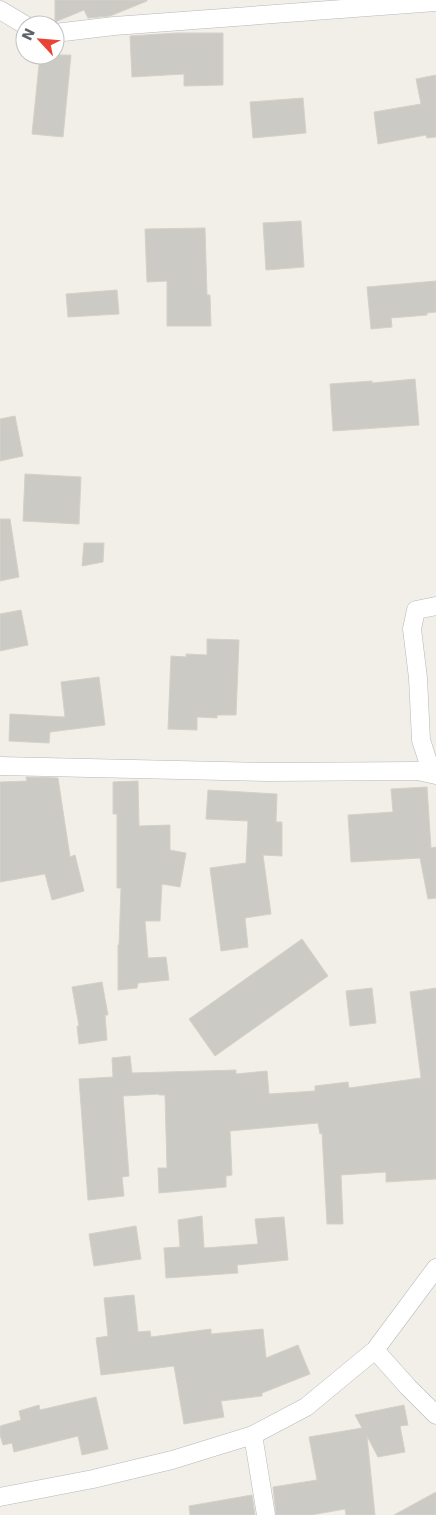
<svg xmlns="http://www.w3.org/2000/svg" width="436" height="1515" font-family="'DejaVu Sans',sans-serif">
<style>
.building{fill:#cccac5;stroke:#d6d1c6}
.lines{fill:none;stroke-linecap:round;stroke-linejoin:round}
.minor-casing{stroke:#b5b8bc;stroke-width:19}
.minor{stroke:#fff;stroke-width:18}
</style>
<rect width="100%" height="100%" fill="#f1efe8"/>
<path class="building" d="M55 0H147V1L110 16 88 18 84 10 55 22Z
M177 33H223V85L184 86V74L132 77 130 36Z
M40 55H71L63 137 32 134Z
M436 75V137L427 138 426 135 378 144 374 112 421 104 416 79Z
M303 98 306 133 253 138 250 102Z
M301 221 304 267 266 270 263 223Z
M205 228 207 295H210L211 326H167V281L147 282 145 229Z
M436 281V312L427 313V315L391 318 392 327 371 329 367 287Z
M117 290 119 314 68 317 66 294Z
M415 379 419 425 333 431 330 384 372 381V383Z
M15 416 23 456 0 461V419Z
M25 474 81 477 79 524 23 521Z
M0 519H10L19 577 0 581Z
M84 543H104L103 562 82 566Z
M21 610 28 645 0 651V614Z
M207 639 239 640 236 715H217V718L197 717V730L168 729 171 656 186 657V654L207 655Z
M99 677 105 725 50 732 49 743 9 741 10 714 65 717 61 682Z
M26 777 58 778 70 857 75 855 84 891 52 900 45 874 0 882V782L27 781Z
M138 781 139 826 170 825V850L186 853 180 887 162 884 160 921H145L148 958 166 957 169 980 138 983 137 988 118 990V945H119L121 888H117V814H113V782Z
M427 787 431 848 436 847V898L428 899 420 858 351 862 348 815 393 812 391 789Z
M208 790 277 794 276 822H282V856L263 855 271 914 245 918 248 947 221 951 210 868 246 863 248 821 206 819Z
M302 939 328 976 215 1056 189 1019Z
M102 982 108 1015H105L107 1040 79 1044 77 1026H79L72 987Z
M372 988 376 1023 350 1026 346 991Z
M436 988V1179L386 1182V1172L341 1175 343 1224H327L322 1133 320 1134 318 1123 230 1131 232 1175 226 1176V1187L159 1193 158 1168H167L165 1095H159V1094L123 1096 129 1176 122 1177 124 1196 88 1200 79 1079 113 1077 112 1058 130 1056 132 1073 236 1070V1074L267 1071 269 1094 315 1091V1086L348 1082 349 1088 421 1078 410 992Z
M202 1216 204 1248 258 1244 255 1219 284 1217 288 1260 237 1265 238 1273 166 1278 164 1248 180 1247 178 1220Z
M136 1226 141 1259 94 1266 89 1234Z
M134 1295 138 1332 150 1331 151 1337 211 1329V1334L263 1329 266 1358 298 1345 310 1374 262 1393V1396L221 1401 224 1417 184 1424 174 1366 101 1375 96 1338 108 1336 104 1298Z
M96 1397 108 1449 82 1455 78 1436 14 1452 12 1443 3 1445 0 1435V1426L21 1420 19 1411 39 1405 40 1410Z
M404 1405 408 1425 400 1426 405 1452 378 1457 367 1436 375 1515H346L345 1509 311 1515H276L273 1487 317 1480 309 1437 362 1428 355 1415Z
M436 1492V1515H394Z
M252 1495 255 1515H190L189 1506Z"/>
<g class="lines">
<defs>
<path id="minor" d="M0 10 25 25
M55 33 114 26 436 2
M0 766 268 772 418 771 436 775
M432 774 421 740 418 678 412 629 416 610 436 606
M436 1268 375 1350 408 1387 436 1415
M253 1435 266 1515
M0 1497 93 1479 172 1460 253 1435 306 1407 375 1350"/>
</defs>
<use href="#minor" class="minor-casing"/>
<use href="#minor" class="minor"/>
</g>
<g transform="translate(40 40) rotate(296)"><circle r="24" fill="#ffffff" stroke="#bfc1c3"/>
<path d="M0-4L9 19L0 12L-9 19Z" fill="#ea4335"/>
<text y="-8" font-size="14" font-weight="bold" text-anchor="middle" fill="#5f6368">N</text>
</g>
</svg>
